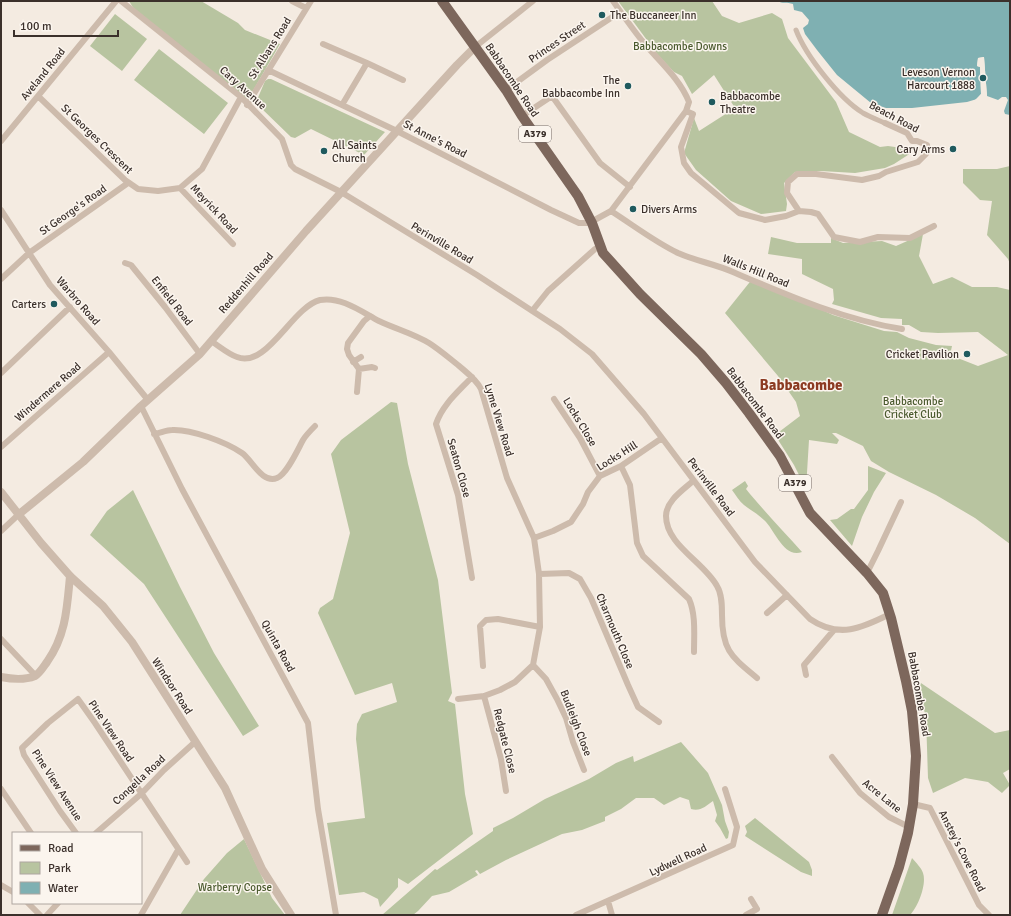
<svg xmlns="http://www.w3.org/2000/svg" width="1011" height="916" font-family="Signika,sans-serif">
<style>
.green{fill:#b8c4a0}
.water{fill:#7fb0b2}
.pier{fill:#f4ebe1}
.lines{fill:none;stroke-linecap:round;stroke-linejoin:round}
.pedestrian{stroke:#cdbbac;stroke-width:5}
.minor{stroke:#cdbbac;stroke-width:6}
.tertiary{stroke:#cdbbac;stroke-width:8}
.primary{stroke:#7d675c;stroke-width:10}
.poi-dot{fill:#1f5a5e;stroke:#fbf5ee;stroke-width:1.5}
.labels{text-anchor:middle;dominant-baseline:central;stroke-width:3;stroke-linejoin:round;paint-order:stroke}
.shield{fill:#fbf5ee;stroke:#756b66;stroke-width:1}
.shield-label{font-size:10px;font-weight:bold;fill:#3b302b}
.poi-label{font-size:11px;fill:#3b302b;stroke:#fbf5ee;text-anchor:end}
.street-label{font-size:11px;fill:#3b302b;stroke:#fbf5ee}
.park-label{font-size:11px;fill:#4a5a2e;stroke:#fbf5ee}
.district-label{font-size:15px;font-weight:bold;fill:#8c3b22;stroke:#fbf5ee}
</style>
<rect width="100%" height="100%" fill="#f4ebe1"/>
<path class="green" d="M129 1H201L238 23 245 30 280 44 247 101 134 9Z
M618 1H712L722 16 739 23 772 13 782 19 788 38 836 102 849 132 880 147 888 146 909 149 911 153 894 164 885 168 855 173 821 171 795 172 784 183 787 204 786 211 761 214 731 201 696 170 684 153 694 118 699 131 735 108 714 75 692 94 682 76 674 72 658 55Z
M115 14 147 39 122 71 90 46Z
M159 49 228 103 204 134 134 80Z
M268 79H271L385 132 364 155 311 129 295 138 291 137 260 107 257 100 265 81Z
M1010 166V264L1008 259 987 235 992 201 980 200 963 183V169H997Z
M923 234 919 256 933 284 952 277 972 287H997L1010 290V544L975 518 936 495 889 472 871 461 863 446 836 433H832L839 440 837 444 809 440 806 489 794 465 775 435 800 416 796 402 778 376 725 313 753 278 833 315 884 331 897 332 909 338 936 345 952 346 950 355 978 366 1008 355 978 332 938 333 921 332 909 325H902V319L881 318 832 304 834 300 833 289 802 274V259L768 254 771 237 797 243H831V238L843 243 882 241 896 246Z
M391 402 397 403 408 464 438 580 452 693 448 701 455 704 465 794 473 834 408 884 398 878V887L380 907 378 899 364 892 339 895 327 823 365 818 356 739 357 724 362 714 397 702 392 683 355 695 318 613 320 608 333 599 350 533 331 454 341 440Z
M868 466 886 473 874 492 862 517 852 546 830 520 837 519 851 509H854L868 490Z
M745 481 748 486 746 489 750 494C767 514 785 533 802 552 784 559 775 530 764 520 758 514 750 510 744 505 739 501 736 495 732 490Z
M133 490 180 587 214 653 259 726 243 736 144 584 90 535 107 511Z
M915 679 995 733 1010 730V769L1003 773 1010 785 1002 793 988 782 965 778 933 793 928 778 926 717Z
M681 742 708 773 711 780 722 805 725 821 729 832 728 838 726 839 720 828 715 821 717 815 713 801C706 806 700 812 691 809L689 800 680 797 664 805 654 798H636L621 809 605 817V821L582 830 562 834 506 860 480 874 477 870 475 871 478 875 449 892 432 896 418 911 413 915H382L435 869 437 870 493 831V828L513 818 545 799 589 779 616 763 633 756 634 762Z
M755 818 809 862 812 870V876L801 872 745 836 747 832 745 826Z
M244 839 272 898 285 915H180L204 879 227 853Z
M912 858C916 863 921 867 923 873 927 884 918 907 910 915H892Z"/>
<path class="water" d="M778 1H1010V115L1005 114 1004 111 1008 100 1006 97H1002L998 100 987 96 984 57 978 58 977 66 980 67 981 94 977 99 967 102 912 108H886L871 103 837 75 817 50 805 34 803 28 808 24 809 20 802 12 794 10 793 4C787 2 782 4 778 1Z"/>
<path class="pier" d="M984 57 987 96 986 98 982 59H980L979 65 982 66 983 95 978 100 973 102 981 94 980 67 977 66 978 58Z"/>
<g class="lines">
<path class="pedestrian" d="M796 30C806 56 839 98 863 113 870 117 878 120 885 123"/>
<path class="minor" d="M121 1 241 97 282 139 291 165 295 169 341 192 477 275 560 329 592 354 644 414 755 562 810 619C839 639 862 628 890 614
M292 1 306 8
M323 44 367 63
M475 47 533 1
M268 70 397 131 551 210 579 223H592
M506 90 547 60 620 12
M38 96 125 180 138 189 158 191 180 188 202 169 241 97
M247 105 311 1
M342 105 367 63 403 80
M686 111 693 114 681 147 684 163 691 173 739 213 765 220 786 216 799 211 787 193 788 182 797 174H816L862 180 879 176 886 172 918 162 926 154 928 149 927 145 917 141H912L907 133 885 123
M522 116 552 96 600 163 630 187
M1 141 116 1
M180 188 233 244
M1 210 50 285 109 352 148 400
M611 211C633 225 655 242 678 253 696 261 715 264 733 272 787 295 844 320 902 329
M799 211 811 212 818 214 834 237 860 242 878 237 910 238 934 226
M591 222 611 211 686 111 689 102C680 79 660 62 644 43 633 30 623 15 613 1
M125 263 131 265 165 307 200 354
M1 279 29 253 128 183
M532 311 548 291 595 249 600 246
M211 341C219 346 228 354 237 357 267 369 292 307 320 300 341 296 362 312 379 321 396 329 414 334 429 343 440 350 449 358 458 365 467 373 476 379 481 389L507 478 534 538 539 574 540 627 533 665 515 682 500 690 484 696 458 699
M353 362 361 357
M359 369 372 367 375 368
M1 373 70 307
M472 377C459 391 442 405 436 424L458 495 472 578
M357 392 359 369 349 355 347 349 348 343 364 321 370 316
M554 399 580 438 600 476
M141 406 182 489 308 723 318 809 336 915
M154 434C160 433 167 430 172 430 191 429 226 442 242 453 252 460 262 484 277 478 287 474 298 449 303 440 306 435 311 430 315 426
M1 447 109 352
M621 466 630 485 637 543 643 556 689 599C696 615 694 634 694 652
M693 481C683 490 666 501 666 516 666 545 704 562 717 586 722 594 722 606 722 615 722 651 732 657 757 678
M1 531 18 515
M534 538 553 531 571 522 583 504 588 492 600 476 621 466 662 438
M867 573 878 551 901 502
M539 574 569 573 580 579 591 598 628 685 638 707 659 722
M767 613 787 595
M1 639 35 675
M533 665 546 679 557 699 566 718 573 742 584 770
M483 666 480 626 486 620 498 619 540 627
M806 675 804 665 834 630
M484 696 501 759 506 791
M832 757 860 793 889 817 909 827
M1 789 31 833
M913 804 930 808 979 905 989 915
M76 833 60 811 24 755 22 748 48 723 78 699 95 723 187 862
M96 833 141 794 164 770 195 742
M1 885 13 892
M608 901 612 915
M28 903 40 915
M47 915 58 903
M141 915 178 850
M576 915 733 845 737 827 725 789
M746 915 757 909 751 899"/>
<path class="tertiary" d="M1 492 41 543 70 576 103 606 132 642 225 788 262 869 291 915
M18 515 83 462 141 406 200 354 306 231 457 65 475 47
M1 677C11 679 25 680 35 676 40 673 44 666 47 662 66 635 67 608 70 576"/>
<path class="primary" d="M442 1 506 90 522 116 578 196 592 223 603 253 640 294 701 354 726 383 749 413 780 456 810 513 867 573 883 593 891 618 906 681 912 711 916 756 913 804 908 833 899 867 882 915"/>
</g>
<g class="poi-dot">
<circle cx="602" cy="15" r="4"/>
<circle cx="983" cy="78" r="4"/>
<circle cx="628" cy="86" r="4"/>
<circle cx="712" cy="102" r="4"/>
<circle cx="953" cy="149" r="4"/>
<circle cx="324" cy="151" r="4"/>
<circle cx="633" cy="209" r="4"/>
<circle cx="54" cy="304" r="4"/>
<circle cx="967" cy="354" r="4"/>
</g>
<g class="labels">
<g class="shield">
<rect x="519" y="126" width="32" height="16" rx="3"/>
<rect x="779" y="475" width="32" height="16" rx="3"/>
</g>
<g class="shield-label">
<text x="535" y="134">A379</text>
<text x="795" y="483">A379</text>
</g>
<g class="poi-label">
<text x="610" y="15" text-anchor="start">The Buccaneer Inn</text>
<text x="975" y="72">Leveson Vernon<tspan x="975" dy="13">Harcourt 1888</tspan></text>
<text x="620" y="80">The<tspan x="620" dy="13">Babbacombe Inn</tspan></text>
<text x="720" y="96" text-anchor="start">Babbacombe<tspan x="720" dy="13">Theatre</tspan></text>
<text x="332" y="145" text-anchor="start">All Saints<tspan x="332" dy="13">Church</tspan></text>
<text x="945" y="149">Cary Arms</text>
<text x="641" y="209" text-anchor="start">Divers Arms</text>
<text x="46" y="304">Carters</text>
<text x="959" y="354">Cricket Pavilion</text>
</g>
<g class="street-label">
<text transform="translate(557 42) rotate(-34)">Princes Street</text>
<text transform="translate(270 48) rotate(-58)">St Albans Road</text>
<text transform="translate(43 74) rotate(-51)">Aveland Road</text>
<text transform="translate(512 80) rotate(56)">Babbacombe Road</text>
<text transform="translate(243 88) rotate(42)">Cary Avenue</text>
<text transform="translate(894 117) rotate(28)">Beach Road</text>
<text transform="translate(97 139) rotate(44)">St Georges Crescent</text>
<text transform="translate(435 139) rotate(27)">St Anne's Road</text>
<text transform="translate(214 209) rotate(47)">Meyrick Road</text>
<text transform="translate(73 210) rotate(-35)">St George's Road</text>
<text transform="translate(442 243) rotate(31)">Perinville Road</text>
<text transform="translate(756 271) rotate(22)">Walls Hill Road</text>
<text transform="translate(246 283) rotate(-49)">Reddenhill Road</text>
<text transform="translate(78 301) rotate(49)">Warbro Road</text>
<text transform="translate(172 301) rotate(52)">Enfield Road</text>
<text transform="translate(48 392) rotate(-41)">Windermere Road</text>
<text transform="translate(755 403) rotate(53)">Babbacombe Road</text>
<text transform="translate(499 420) rotate(73)">Lyme View Road</text>
<text transform="translate(580 422) rotate(59)">Locks Close</text>
<text transform="translate(617 456) rotate(-32)">Locks Hill</text>
<text transform="translate(459 468) rotate(74)">Seaton Close</text>
<text transform="translate(711 487) rotate(53)">Perinville Road</text>
<text transform="translate(615 631) rotate(67)">Charmouth Close</text>
<text transform="translate(278 646) rotate(61)">Quinta Road</text>
<text transform="translate(172 686) rotate(57)">Windsor Road</text>
<text transform="translate(919 694) rotate(80)">Babbacombe Road</text>
<text transform="translate(576 723) rotate(69)">Budleigh Close</text>
<text transform="translate(111 731) rotate(56)">Pine View Road</text>
<text transform="translate(505 741) rotate(76)">Redgate Close</text>
<text transform="translate(139 780) rotate(-43)">Congella Road</text>
<text transform="translate(57 785) rotate(57)">Pine View Avenue</text>
<text transform="translate(882 796) rotate(39)">Acre Lane</text>
<text transform="translate(962 851) rotate(63)">Anstey's Cove Road</text>
<text transform="translate(678 860) rotate(-25)">Lydwell Road</text>
</g>
<g class="park-label">
<text x="680" y="46">Babbacombe Downs</text>
<text x="913" y="401">Babbacombe<tspan x="913" dy="13">Cricket Club</tspan></text>
<text x="235" y="887">Warberry Copse</text>
</g>
<g class="district-label">
<text x="801" y="385">Babbacombe</text>
</g>
</g>
<rect width="1011" height="916" fill="none" stroke="#3b302b" stroke-width="4"/>
<rect x="12" y="832" width="130" height="72" fill="#fbf5ee" stroke="#aea6a0"/>
<rect x="20" y="845" width="20" height="6" fill="#7d675c" stroke="#aea6a0"/>
<text x="48" y="852" font-size="12" fill="#3b302b">Road</text>
<rect x="20" y="862" width="20" height="12" fill="#b8c4a0" stroke="#aea6a0"/>
<text x="48" y="872" font-size="12" fill="#3b302b">Park</text>
<rect x="20" y="882" width="20" height="12" fill="#7fb0b2" stroke="#aea6a0"/>
<text x="48" y="892" font-size="12" fill="#3b302b">Water</text>
<path d="M14 30v6h104v-6" fill="none" stroke="#3b302b" stroke-width="2"/>
<text x="20" y="30" font-size="12" fill="#3b302b" stroke="#fbf5ee" stroke-width="3" paint-order="stroke">100 m</text>
</svg>
